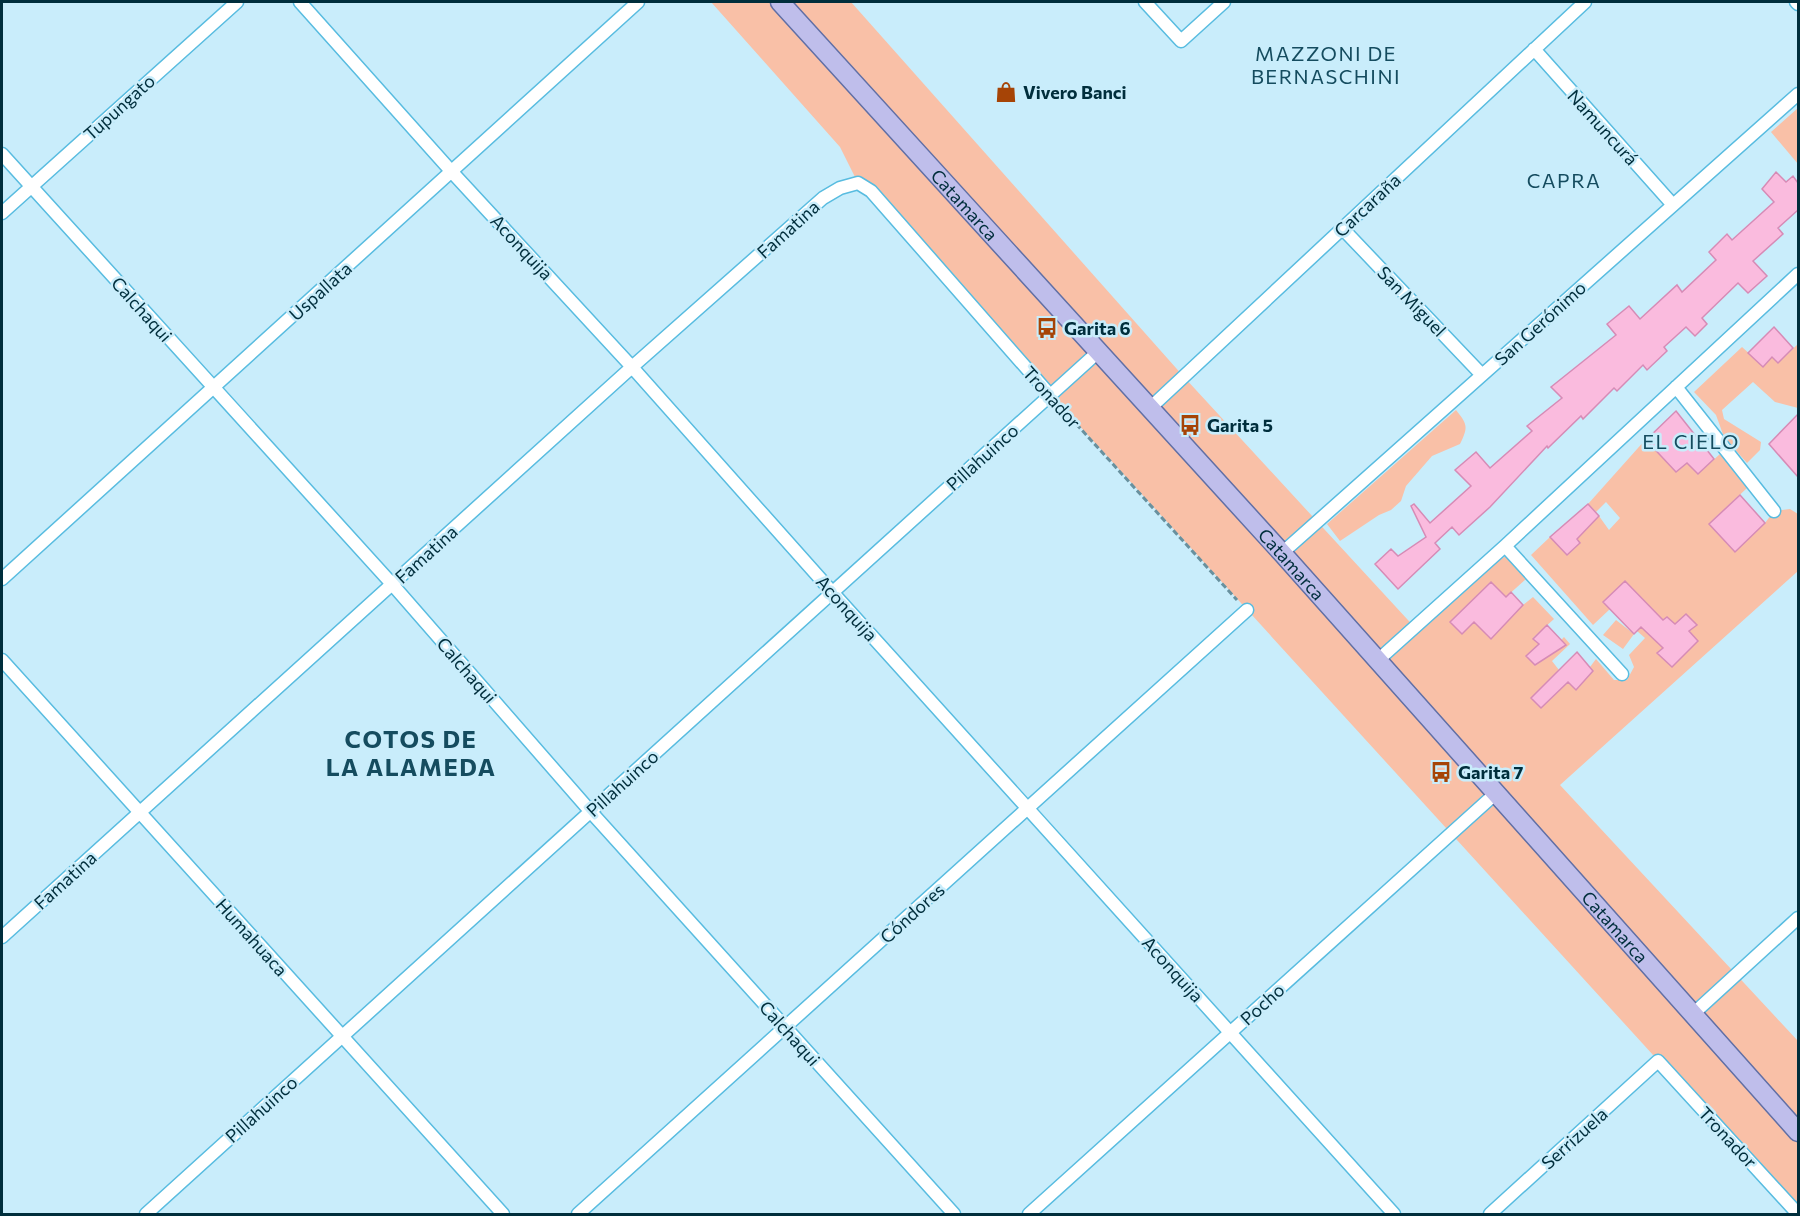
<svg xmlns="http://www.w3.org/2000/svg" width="1800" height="1216" font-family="Commissioner,sans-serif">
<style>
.green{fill:#f9c0a7;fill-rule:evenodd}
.building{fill:#fabbde;stroke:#d68bb6;stroke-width:1.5}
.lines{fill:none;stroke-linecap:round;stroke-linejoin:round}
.street-casing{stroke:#58bce0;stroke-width:15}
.primary-casing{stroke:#616fa5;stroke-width:21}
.path{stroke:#68919f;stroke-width:3;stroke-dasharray:6 3;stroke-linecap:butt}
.street{stroke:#fff;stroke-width:12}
.primary{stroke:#bfbeeb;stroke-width:18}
.labels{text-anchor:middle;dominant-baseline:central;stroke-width:5;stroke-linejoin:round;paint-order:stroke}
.poi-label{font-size:18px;font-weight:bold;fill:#002e3c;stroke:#c9edfb;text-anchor:start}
.street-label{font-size:18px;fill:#002e3c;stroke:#c9edfb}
.neighbourhood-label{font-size:20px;letter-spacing:1.5px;fill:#154c5f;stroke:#c9edfb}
.district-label{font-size:24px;font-weight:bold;letter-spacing:1.5px;fill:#154c5f;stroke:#c9edfb}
</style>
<rect width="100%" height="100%" fill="#c9edfb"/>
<path class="green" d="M711 2H851L1184 377 1419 632 1495 563 1506 556 1526 579 1506 597 1491 583 1488 607 1491 638 1523 605 1533 597 1554 619 1533 638 1539 644 1526 656 1543 660 1564 637 1570 644 1552 661 1559 670 1532 698 1541 708 1568 682 1576 690 1593 671 1590 667 1596 659 1614 680H1627L1634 667 1629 655 1645 638 1637 631 1656 613 1625 581 1603 602 1610 609 1593 625 1531 555 1550 537 1567 555 1580 543 1564 524 1569 521 1582 533 1599 516 1609 530 1620 518 1606 502 1596 512 1588 504 1646 439 1676 472 1687 463 1698 474 1720 454 1747 488 1709 524 1735 552 1765 523 1774 511 1790 509 1798 514V571L1560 785 1798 1041V1214L858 183 840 147ZM1686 614 1696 624 1689 631 1698 641 1657 653 1663 648 1649 634 1667 617 1675 624Z
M1798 108V164L1771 132Z
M1798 344V408L1775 402 1753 382 1722 410 1724 419 1761 442 1760 450 1747 463 1724 437 1716 415 1694 392 1742 347 1763 366 1772 357 1778 363Z
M1456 410C1468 425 1468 427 1460 444L1432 456 1406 486 1401 501 1391 510 1379 515 1340 541 1327 524Z
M1616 620 1634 634 1623 649 1603 635Z"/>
<path class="building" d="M1776 172 1786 182 1793 176 1798 183V210L1778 228 1783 234 1753 261 1767 276 1748 293 1738 283 1702 318 1707 324 1695 336 1686 327 1664 347 1667 351 1647 370 1643 365 1617 391 1614 388 1583 419 1581 416 1548 448 1547 446 1490 507 1459 535 1452 527 1435 543 1440 549 1398 589 1375 564 1391 549 1398 556 1426 537 1411 506 1414 504 1430 523 1471 486 1455 470 1476 452 1490 468 1532 431 1527 426 1562 398 1551 387 1616 335 1607 324 1629 306 1640 319 1677 285 1682 292 1716 260 1709 252 1727 234 1732 240 1774 202 1762 189Z
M1774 327 1793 348 1778 363 1772 357 1763 367 1748 353Z
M1676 411 1714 459 1698 474 1687 463 1676 472 1646 440Z
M1798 414V477L1769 444Z
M1740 495 1765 523 1735 552 1709 524Z
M1588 504 1599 516 1577 539 1580 543 1567 555 1550 537Z
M1625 581 1663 620 1667 617 1675 624 1686 614 1697 625 1689 631 1698 641 1672 667 1657 653 1663 648 1641 627 1634 634 1603 602Z
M1491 582 1506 597 1511 592 1523 605 1491 639 1474 622 1462 634 1450 622Z
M1547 625 1566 645 1535 665 1526 656 1539 644 1533 639Z
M1577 652 1593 671 1576 690 1568 682 1541 708 1531 698Z"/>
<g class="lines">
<defs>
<path id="street" d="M300 2 451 171 632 367 833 593 1394 1214
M1145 2 1181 41 1224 2
M1796 2 1798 4
M1534 49 1673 205
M2 154 392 584 591 812 954 1214
M2 213 237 2
M1342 228 1482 375
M1676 387 1774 511
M1149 409 1585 2
M1505 546 1622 674
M1282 553 1798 94
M2 579 638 2
M2 660 503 1214
M1377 661 1505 546 1798 274
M2 937 632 367 823 198 840 188 858 183 871 191 1050 395
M1693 1014 1798 918
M146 1214 1098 352
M578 1214 1247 610
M1029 1214 1495 794
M1490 1214 1658 1061 1798 1214"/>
<g id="primary">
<path id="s1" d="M780 2 1282 553 1798 1132"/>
</g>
</defs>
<use href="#street" class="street-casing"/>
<use href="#primary" class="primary-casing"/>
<path class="path" d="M1058 404 1237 600"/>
<use href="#street" class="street"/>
<use href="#primary" class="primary"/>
</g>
<defs>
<symbol id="shop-bare" viewBox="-9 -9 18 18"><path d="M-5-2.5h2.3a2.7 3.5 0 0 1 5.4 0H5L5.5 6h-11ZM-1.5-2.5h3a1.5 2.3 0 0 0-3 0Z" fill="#a64406" stroke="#c9edfb" stroke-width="2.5" paint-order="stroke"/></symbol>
<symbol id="bus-bare" viewBox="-9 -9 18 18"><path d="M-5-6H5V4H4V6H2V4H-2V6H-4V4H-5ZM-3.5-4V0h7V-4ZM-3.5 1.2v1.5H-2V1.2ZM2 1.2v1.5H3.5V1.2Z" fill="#a64406" stroke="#c9edfb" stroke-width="2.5" paint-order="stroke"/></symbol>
</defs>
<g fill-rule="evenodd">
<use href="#shop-bare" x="991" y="77" width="30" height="30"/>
<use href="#bus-bare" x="1032" y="313" width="30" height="30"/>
<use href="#bus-bare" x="1175" y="410" width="30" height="30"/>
<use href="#bus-bare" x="1426" y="757" width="30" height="30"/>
</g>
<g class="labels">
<g class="poi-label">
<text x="1023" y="92">Vivero Banci</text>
<text x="1064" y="328">Garita 6</text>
<text x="1207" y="425">Garita 5</text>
<text x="1458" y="772">Garita 7</text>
</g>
<g class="street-label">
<text transform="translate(119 107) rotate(-42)">Tupungato</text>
<text transform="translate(1603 127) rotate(48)">Namuncurá</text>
<text stroke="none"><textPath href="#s1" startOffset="274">Catamarca</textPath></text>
<text transform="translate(1367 205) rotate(-43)">Carcaraña</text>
<text transform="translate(788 229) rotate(-42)">Famatina</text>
<text transform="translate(522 247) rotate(47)">Aconquija</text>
<text transform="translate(320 291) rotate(-42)">Uspallata</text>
<text transform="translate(1412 301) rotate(46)">San Miguel</text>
<text transform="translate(142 309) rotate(48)">Calchaqui</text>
<text transform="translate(1540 323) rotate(-42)">San Gerónimo</text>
<text transform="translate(1052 397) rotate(48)">Tronador</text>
<text transform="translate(982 457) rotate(-42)">Pillahuinco</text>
<text transform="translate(426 554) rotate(-42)">Famatina</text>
<text stroke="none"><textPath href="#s1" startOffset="760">Catamarca</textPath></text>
<text transform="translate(847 608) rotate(48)">Aconquija</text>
<text transform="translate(467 670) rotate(49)">Calchaqui</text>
<text transform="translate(622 783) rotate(-42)">Pillahuinco</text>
<text transform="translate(65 880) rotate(-42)">Famatina</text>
<text transform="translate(912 913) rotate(-42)">Cóndores</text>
<text stroke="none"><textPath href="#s1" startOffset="1246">Catamarca</textPath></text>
<text transform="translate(252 937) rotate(48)">Humahuaca</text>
<text transform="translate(1173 969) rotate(48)">Aconquija</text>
<text transform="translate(1262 1004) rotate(-42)">Pocho</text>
<text transform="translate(790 1033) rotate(48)">Calchaqui</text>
<text transform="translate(261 1109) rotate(-42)">Pillahuinco</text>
<text transform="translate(1728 1137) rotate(47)">Tronador</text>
<text transform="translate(1574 1138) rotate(-42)">Serrizuela</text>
</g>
<g class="neighbourhood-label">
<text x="1326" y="53">MAZZONI DE<tspan x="1326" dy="23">BERNASCHINI</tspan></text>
<text x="1564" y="180">CAPRA</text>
<text x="1691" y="441">EL CIELO</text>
</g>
<g class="district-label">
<text x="411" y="738">COTOS DE<tspan x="411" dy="28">LA ALAMEDA</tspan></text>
</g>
</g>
<rect width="1800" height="1216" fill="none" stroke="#002e3c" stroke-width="6"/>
</svg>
